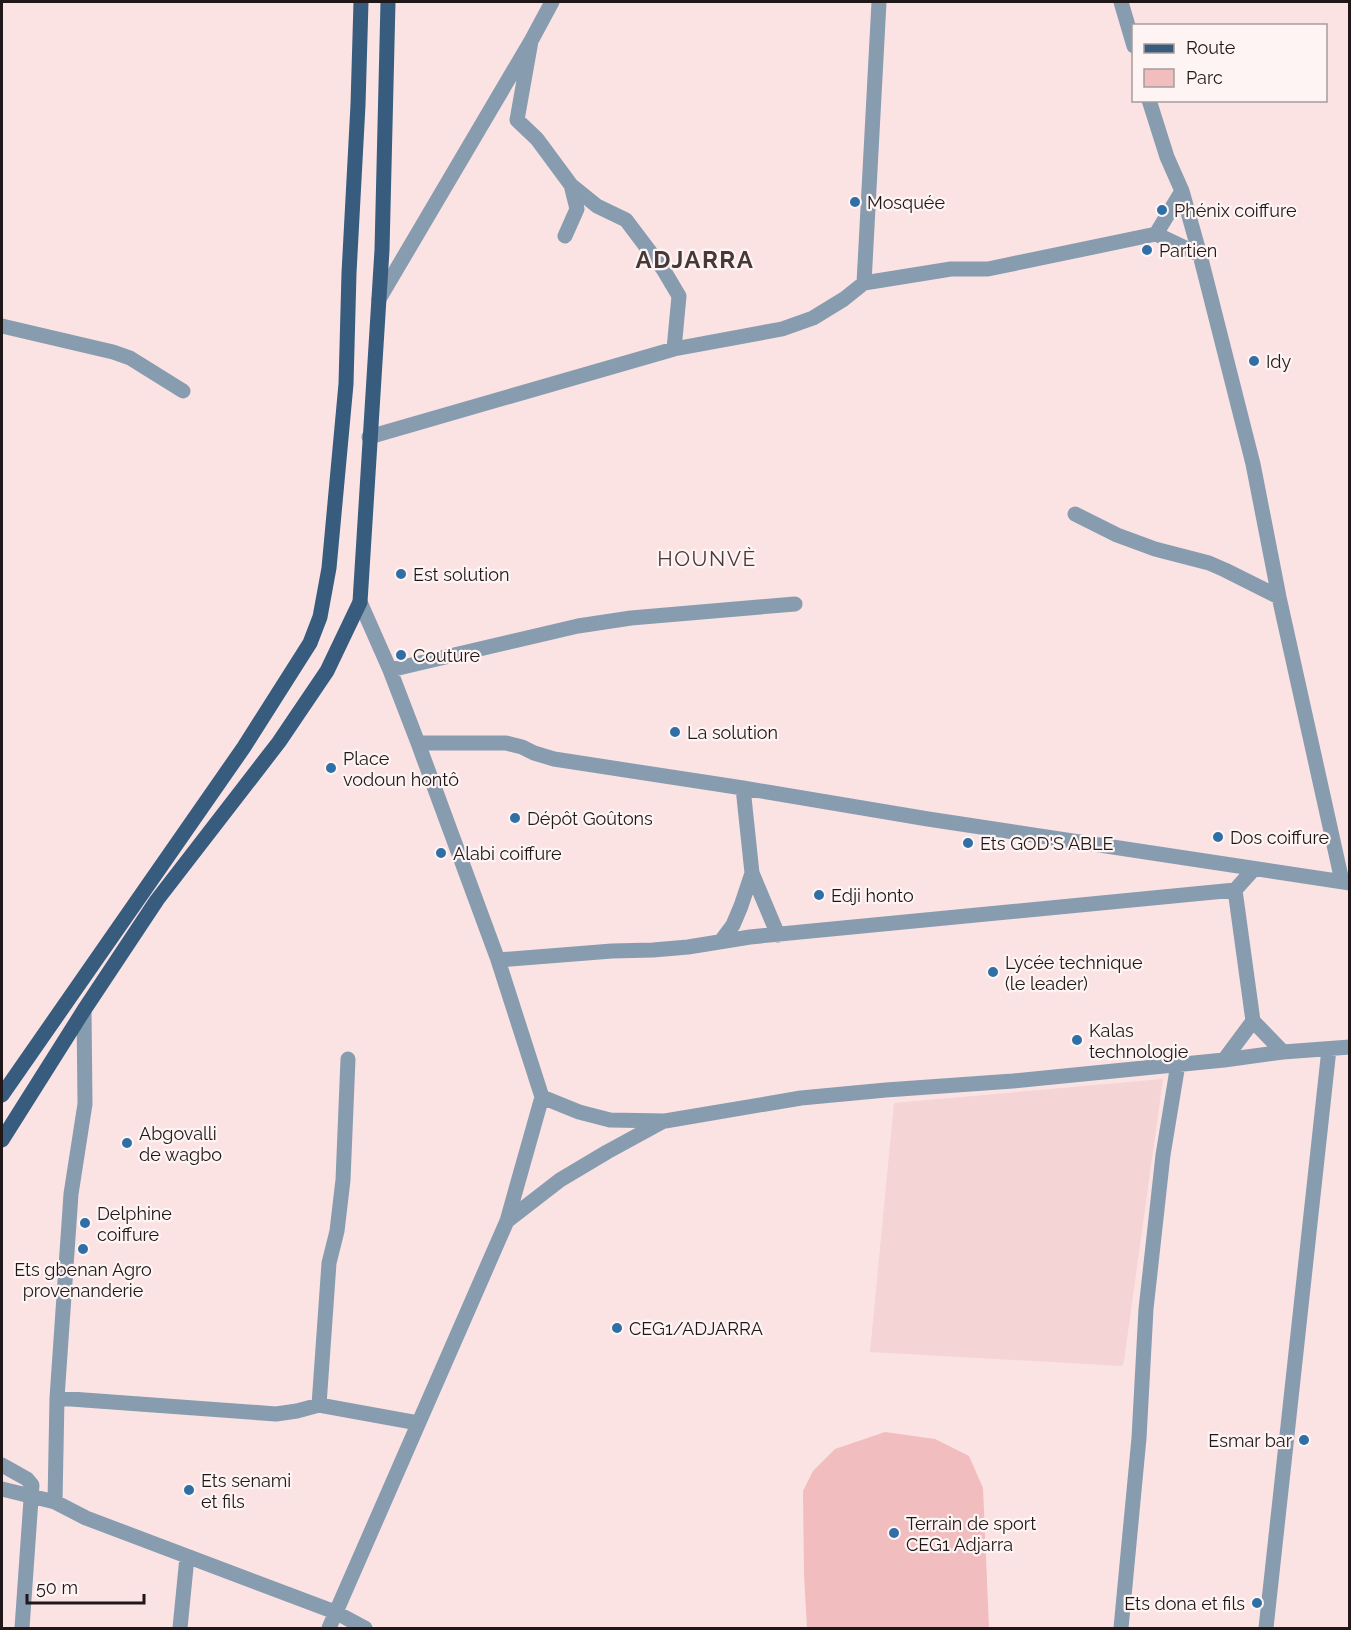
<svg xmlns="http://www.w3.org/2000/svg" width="1351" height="1630" font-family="Raleway,sans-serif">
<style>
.built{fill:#f4d4d5}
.green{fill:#f2bdbe}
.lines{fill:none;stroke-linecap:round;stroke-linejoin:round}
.minor{stroke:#889cb0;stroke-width:15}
.major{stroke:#375c7e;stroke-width:15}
.poi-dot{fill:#2f6fa5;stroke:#fef4f4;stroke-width:2}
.labels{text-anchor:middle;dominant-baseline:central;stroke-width:4.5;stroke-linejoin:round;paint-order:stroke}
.poi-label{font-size:18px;fill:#201818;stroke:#fef4f4;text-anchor:start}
.quarter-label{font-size:21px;letter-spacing:1.5px;fill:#493838;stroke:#fef4f4}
.district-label{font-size:24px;font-weight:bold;letter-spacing:1.5px;fill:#493838;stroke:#fef4f4}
</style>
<rect width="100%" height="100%" fill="#fbe3e4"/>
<path class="built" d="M1163 1079 1124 1361 1122 1366 870 1352 894 1103Z"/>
<path class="green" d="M885 1432 935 1439 969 1456 983 1488 989 1628H807L804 1575 803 1491 813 1471 835 1449Z"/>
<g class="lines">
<path class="minor" d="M1121 2 1134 46
M531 41 517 120 537 139 571 185 597 206 626 220 663 269 679 296 674 349
M1149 100 1167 157 1182 191 1200 255 1253 464 1279 597 1342 881
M1156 234 1182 191
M565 236 577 209 571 185
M864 283 879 2
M379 299 531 41 552 2
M2 326 113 352 130 358 183 391
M369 437 674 349 782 329 813 318 844 299 864 283 951 269H988L1156 234 1200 255
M1075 514 1117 535 1155 549 1209 563 1225 570 1279 597
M390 670 578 626 631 618 795 604
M418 743H506L522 747 534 753 554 759 743 788 928 819 1350 883
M1254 869 1235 890 1253 1021 1283 1052
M752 873 778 935
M721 941 733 925 741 906 752 873 743 788
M498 960 612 951 653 950 688 947 750 937 1235 890
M1224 1060 1253 1021
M542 1097 579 1112 610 1120 665 1121 801 1098 886 1090 1013 1081 1224 1060 1283 1052 1350 1047
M507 1221 560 1180 607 1152 662 1122
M57 1398 276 1414 297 1411 319 1405 418 1423
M319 1405 329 1263 337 1231 343 1180 348 1059
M2 1465 27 1479 32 1485 22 1628
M2 1489 55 1502 86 1518 335 1612 365 1628
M55 1502 57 1398 71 1194 85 1104 84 1010
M180 1628 187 1557
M329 1628 507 1221 542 1097 498 960 418 743 390 670 360 602
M1121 1628 1139 1438 1146 1309 1163 1155 1178 1064
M1266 1628 1329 1049"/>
<path class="major" d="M2 1095 244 747 310 643 320 617 329 568 346 384 349 273 358 105 361 2
M2 1140 84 1010 157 900 279 742 327 671 360 602 382 250 388 2"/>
</g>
<g class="poi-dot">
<circle cx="855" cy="202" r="6"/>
<circle cx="1162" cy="210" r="6"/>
<circle cx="1147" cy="250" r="6"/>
<circle cx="1254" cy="361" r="6"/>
<circle cx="401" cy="574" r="6"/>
<circle cx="401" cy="655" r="6"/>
<circle cx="675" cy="732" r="6"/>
<circle cx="331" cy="768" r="6"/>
<circle cx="515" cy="818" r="6"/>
<circle cx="1218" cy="837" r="6"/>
<circle cx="968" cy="843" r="6"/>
<circle cx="441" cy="853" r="6"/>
<circle cx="819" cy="895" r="6"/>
<circle cx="993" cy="972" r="6"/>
<circle cx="1077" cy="1040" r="6"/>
<circle cx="127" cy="1143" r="6"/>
<circle cx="85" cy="1223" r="6"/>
<circle cx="83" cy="1249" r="6"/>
<circle cx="617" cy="1328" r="6"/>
<circle cx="1304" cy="1440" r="6"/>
<circle cx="189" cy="1490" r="6"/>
<circle cx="894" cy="1533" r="6"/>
<circle cx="1257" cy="1603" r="6"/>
</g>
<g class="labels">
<g class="poi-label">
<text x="867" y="202">Mosquée</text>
<text x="1174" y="210">Phénix coiffure</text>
<text x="1159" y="250">Partien</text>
<text x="1266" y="361">Idy</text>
<text x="413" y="574">Est solution</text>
<text x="413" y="655">Couture</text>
<text x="687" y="732">La solution</text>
<text x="343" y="758">Place<tspan x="343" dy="21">vodoun hontô</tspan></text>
<text x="527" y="818">Dépôt Goûtons</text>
<text x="1230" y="837">Dos coiffure</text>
<text x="980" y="843">Ets GOD'S ABLE</text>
<text x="453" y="853">Alabi coiffure</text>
<text x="831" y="895">Edji honto</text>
<text x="1005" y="962">Lycée technique<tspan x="1005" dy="21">(le leader)</tspan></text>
<text x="1089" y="1030">Kalas<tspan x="1089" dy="21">technologie</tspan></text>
<text x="139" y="1133">Abgovalli<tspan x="139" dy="21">de wagbo</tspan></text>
<text x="97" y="1213">Delphine<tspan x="97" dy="21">coiffure</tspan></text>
<text x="83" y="1269" text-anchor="middle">Ets gbenan Agro<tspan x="83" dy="21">provenanderie</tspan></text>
<text x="629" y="1328">CEG1/ADJARRA</text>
<text x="1292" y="1440" text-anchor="end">Esmar bar</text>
<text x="201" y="1480">Ets senami<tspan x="201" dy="21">et fils</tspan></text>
<text x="906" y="1523">Terrain de sport<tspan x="906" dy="21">CEG1 Adjarra</tspan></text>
<text x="1245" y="1603" text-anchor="end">Ets dona et fils</text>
</g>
<g class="quarter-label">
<text x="707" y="558">HOUNVÈ</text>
</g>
<g class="district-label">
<text x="695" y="259">ADJARRA</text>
</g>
</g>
<rect width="1351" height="1630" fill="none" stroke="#201818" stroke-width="6"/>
<rect x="1132" y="24" width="195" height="78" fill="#fef4f4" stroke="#a59c9c" stroke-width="1.5"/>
<rect x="1144" y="44" width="30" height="9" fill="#375c7e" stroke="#a59c9c" stroke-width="1.5"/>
<text x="1186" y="54" font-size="18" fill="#201818">Route</text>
<rect x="1144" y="69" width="30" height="18" fill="#f2bdbe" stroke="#a59c9c" stroke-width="1.5"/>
<text x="1186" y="84" font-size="18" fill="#201818">Parc</text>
<path d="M27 1594v9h117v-9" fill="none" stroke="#201818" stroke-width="3"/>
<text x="36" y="1594" font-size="18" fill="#201818" stroke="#fef4f4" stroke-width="4.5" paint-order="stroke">50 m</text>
</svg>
